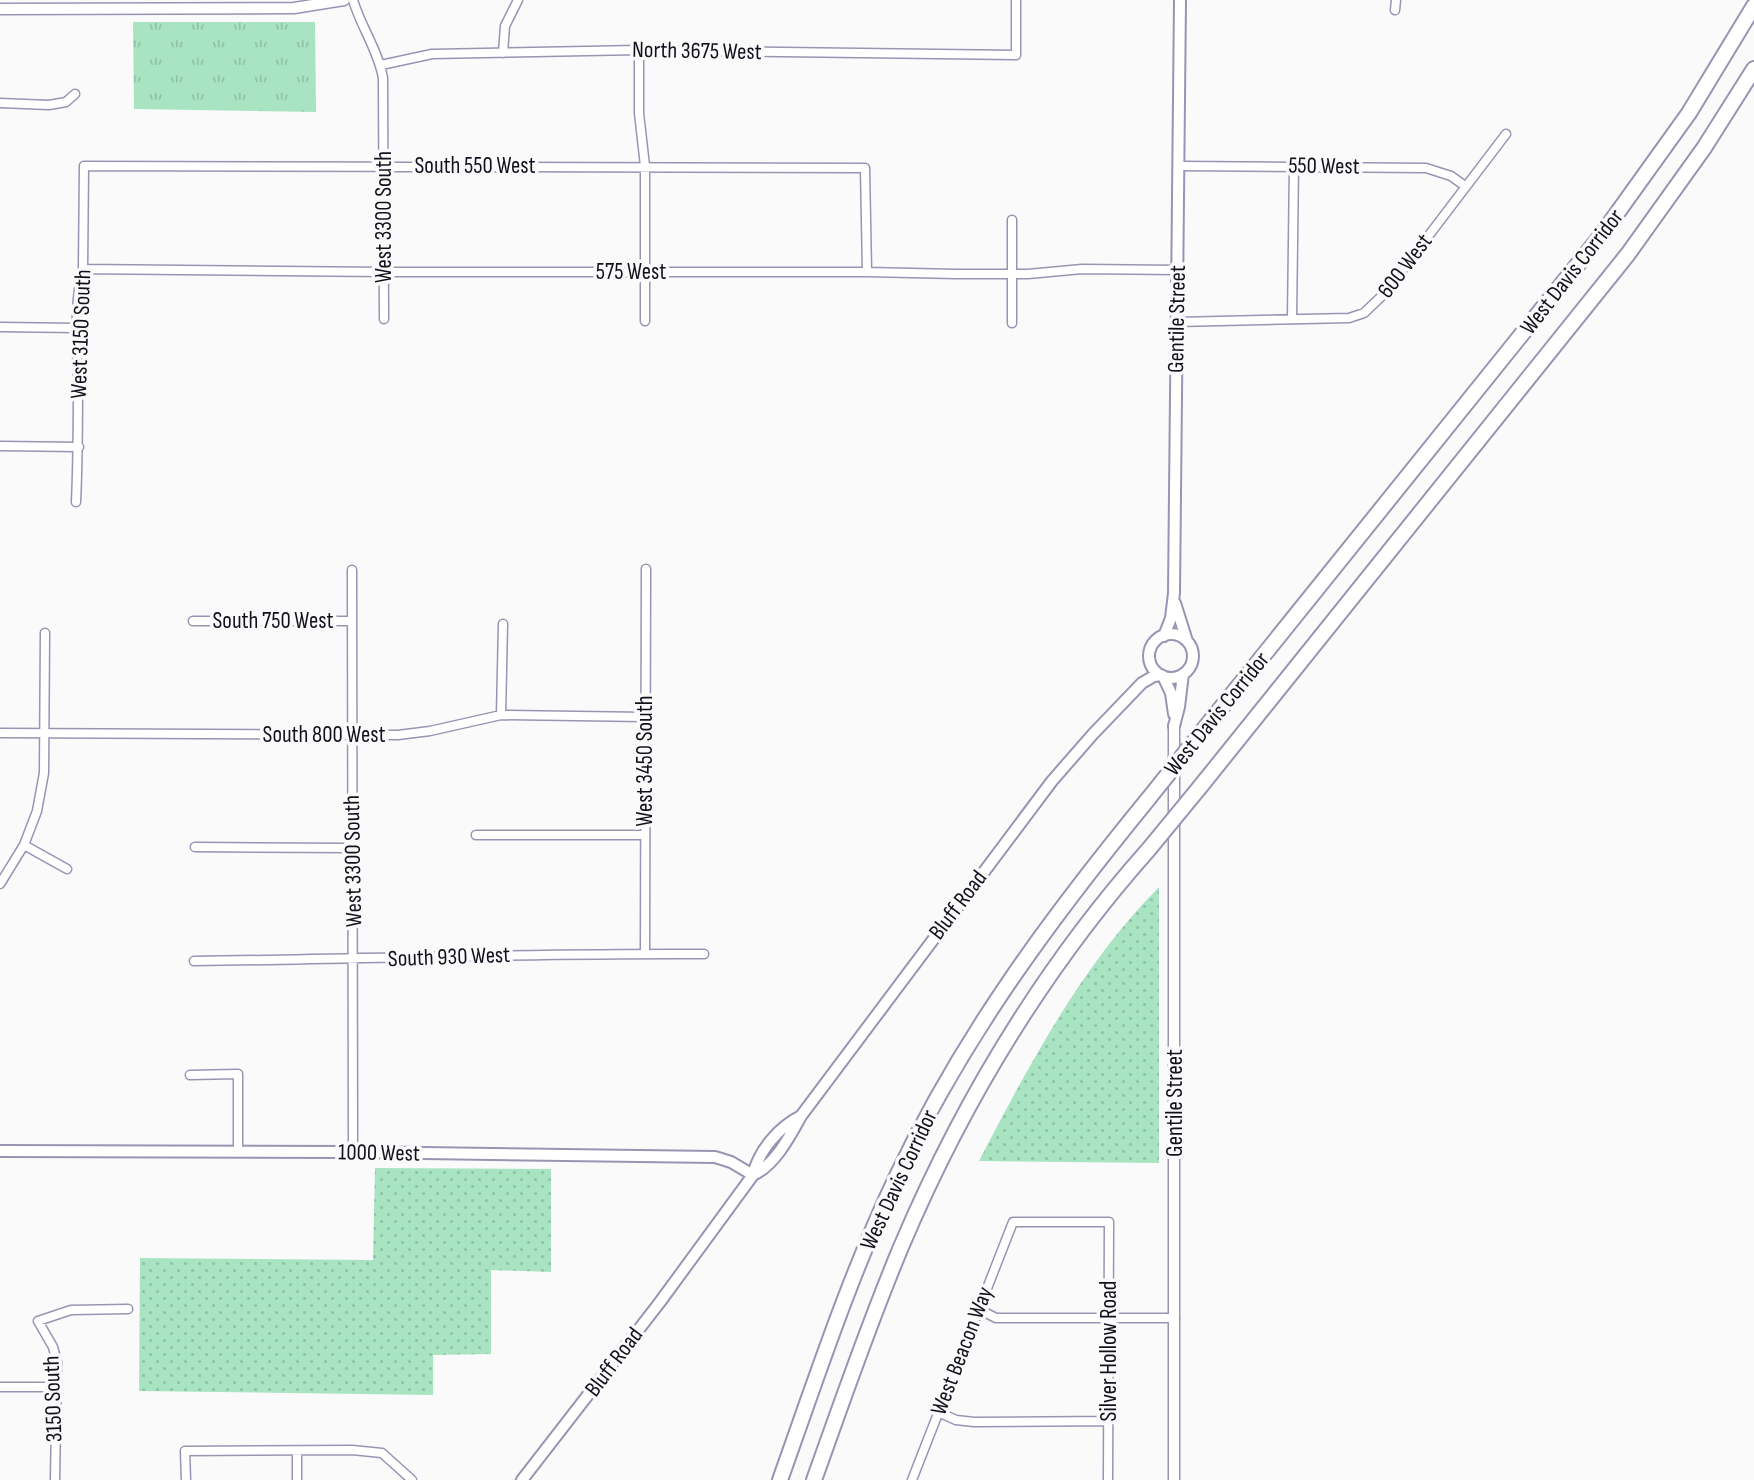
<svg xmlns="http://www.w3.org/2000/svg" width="1754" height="1480" font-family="'Sofia Sans Condensed',sans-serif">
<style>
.grass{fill:url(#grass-dots)}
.park{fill:url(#park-tufts)}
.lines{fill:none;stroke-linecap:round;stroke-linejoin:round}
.minor-casing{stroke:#9b93b3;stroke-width:11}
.tertiary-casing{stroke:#9b93b3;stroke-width:13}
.secondary-casing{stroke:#9b93b3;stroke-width:14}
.motorway-casing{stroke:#9b93b3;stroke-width:18}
.minor{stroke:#fff;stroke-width:8}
.tertiary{stroke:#fff;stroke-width:10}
.secondary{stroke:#fff;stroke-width:10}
.motorway{stroke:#fff;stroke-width:14}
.motorway-bridge-casing{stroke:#9b93b3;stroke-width:18;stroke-linecap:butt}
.motorway-bridge{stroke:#fff;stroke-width:14}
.labels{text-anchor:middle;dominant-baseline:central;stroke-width:7;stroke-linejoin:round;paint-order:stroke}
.street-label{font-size:23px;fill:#13101c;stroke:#fafafa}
</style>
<defs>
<pattern id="grass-dots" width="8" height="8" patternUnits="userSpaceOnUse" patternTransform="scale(1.75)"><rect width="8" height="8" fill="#a8e4c1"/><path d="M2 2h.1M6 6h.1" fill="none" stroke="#90c3a5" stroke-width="1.8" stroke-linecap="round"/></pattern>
<pattern id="park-tufts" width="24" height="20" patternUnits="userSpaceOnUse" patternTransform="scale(1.75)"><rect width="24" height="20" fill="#a8e4c1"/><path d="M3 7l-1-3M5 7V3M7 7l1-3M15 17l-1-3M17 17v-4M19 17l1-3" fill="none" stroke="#90c3a5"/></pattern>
</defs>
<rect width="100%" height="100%" fill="#fafafa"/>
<path class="grass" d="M1159 887V1163L979 1161C1028 1067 1083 963 1159 887Z
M375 1168 551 1169V1272L491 1270V1354L433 1355V1395L139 1391 140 1258 373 1260Z"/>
<path class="park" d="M133 22H315L316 112 134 109Z"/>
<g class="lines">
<defs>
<path id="minor" d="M353 0C361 27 378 50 383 78L384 319
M1395 10 1396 0
M639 50V113L645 166V321
M503 53 505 26 518 0
M381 65 432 54 639 50 1016 55V0
M0 103 49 105 66 102 75 94
M1179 166 1426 168 1451 176 1465 186
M1012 220V323
M83 269 384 272H867L956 274H1028L1082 269 1178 270
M1292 319 1294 165
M1177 322 1349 318 1364 313 1385 293 1506 134
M0 327 77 328
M0 446 79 447
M76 502C78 460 78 419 78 377 77 341 74 303 83 269L84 166 865 168 867 272
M352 570 353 1152
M193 621H352
M501 715 503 624
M0 733 398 735 430 731 501 715 645 717
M476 835H644
M24 845 67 869
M195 847 351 848
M0 884 24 845 37 811 44 773 45 633
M645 954 646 569
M194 961C365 959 534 953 704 954
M190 1075 238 1074V1152
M978 1309 996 1318H1175
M0 1387H55
M938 1412 956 1420 974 1422 1108 1421
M55 1480 57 1362 53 1347 38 1321 71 1310 128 1309
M186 1480 185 1451 352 1450 382 1453 412 1480
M297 1480V1451
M912 1480 1013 1222H1109L1108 1480"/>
<path id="tertiary" d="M0 9 294 8 344 0
M1174 1480V726"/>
<path id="secondary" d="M1175 603 1187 641
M1149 656a22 22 0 1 1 44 0a22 22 0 1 1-44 0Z
M1164 636 1171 618 1174 593 1180 0
M1163 676 1171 693 1174 714
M1174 726 1179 707 1183 674
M0 1151 353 1152 715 1157 731 1162 753 1175
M753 1175C775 1165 790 1136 801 1116L1052 781 1093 734 1142 683 1154 676 1161 675
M522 1480 660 1302 753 1175C759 1150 779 1127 801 1116"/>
<path id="motorway" d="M1201 733 1600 237 1689 113 1754 6
M1200 787 1628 254 1704 148 1754 69
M780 1480C816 1379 850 1275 896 1178 963 1036 1050 919 1149 798
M814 1480C842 1402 869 1323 901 1247 962 1103 1045 966 1149 849"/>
</defs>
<use href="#minor" class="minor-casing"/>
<use href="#tertiary" class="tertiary-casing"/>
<use href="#secondary" class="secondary-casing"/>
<use href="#motorway" class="motorway-casing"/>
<use href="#minor" class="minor"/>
<use href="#tertiary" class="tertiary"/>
<use href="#secondary" class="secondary"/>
<use href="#motorway" class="motorway"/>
<defs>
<path id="motorway-bridge" d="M1149 798 1201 733
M1149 849 1200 787"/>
</defs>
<use href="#motorway-bridge" class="motorway-bridge-casing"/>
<use href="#motorway-bridge" class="motorway-bridge"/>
</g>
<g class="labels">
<g class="street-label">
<text transform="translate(697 51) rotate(1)">North 3675 West</text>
<text x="475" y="166">South 550 West</text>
<text transform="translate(1324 166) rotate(1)">550 West</text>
<text transform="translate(384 217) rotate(-90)">West 3300 South</text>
<text transform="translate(1405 266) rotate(-53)">600 West</text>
<text x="631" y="272">575 West</text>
<text transform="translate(1572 272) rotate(-52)">West Davis Corridor</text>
<text transform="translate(1177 319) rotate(-89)">Gentile Street</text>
<text transform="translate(81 334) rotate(-88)">West 3150 South</text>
<text x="273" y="621">South 750 West</text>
<text transform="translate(1217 714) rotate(-51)">West Davis Corridor</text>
<text x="324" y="735">South 800 West</text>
<text transform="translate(645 761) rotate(-90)">West 3450 South</text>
<text transform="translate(353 861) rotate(-91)">West 3300 South</text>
<text transform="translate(958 905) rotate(-53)">Bluff Road</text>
<text transform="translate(449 957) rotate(-2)">South 930 West</text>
<text transform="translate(1175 1103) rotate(-90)">Gentile Street</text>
<text transform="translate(379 1153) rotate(1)">1000 West</text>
<text transform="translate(899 1180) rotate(-65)">West Davis Corridor</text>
<text transform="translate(962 1351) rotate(-69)">West Beacon Way</text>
<text transform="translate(1109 1351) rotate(-90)">Silver Hollow Road</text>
<text transform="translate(614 1362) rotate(-53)">Bluff Road</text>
<text transform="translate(53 1399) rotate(-92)">3150 South</text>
</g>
</g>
</svg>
